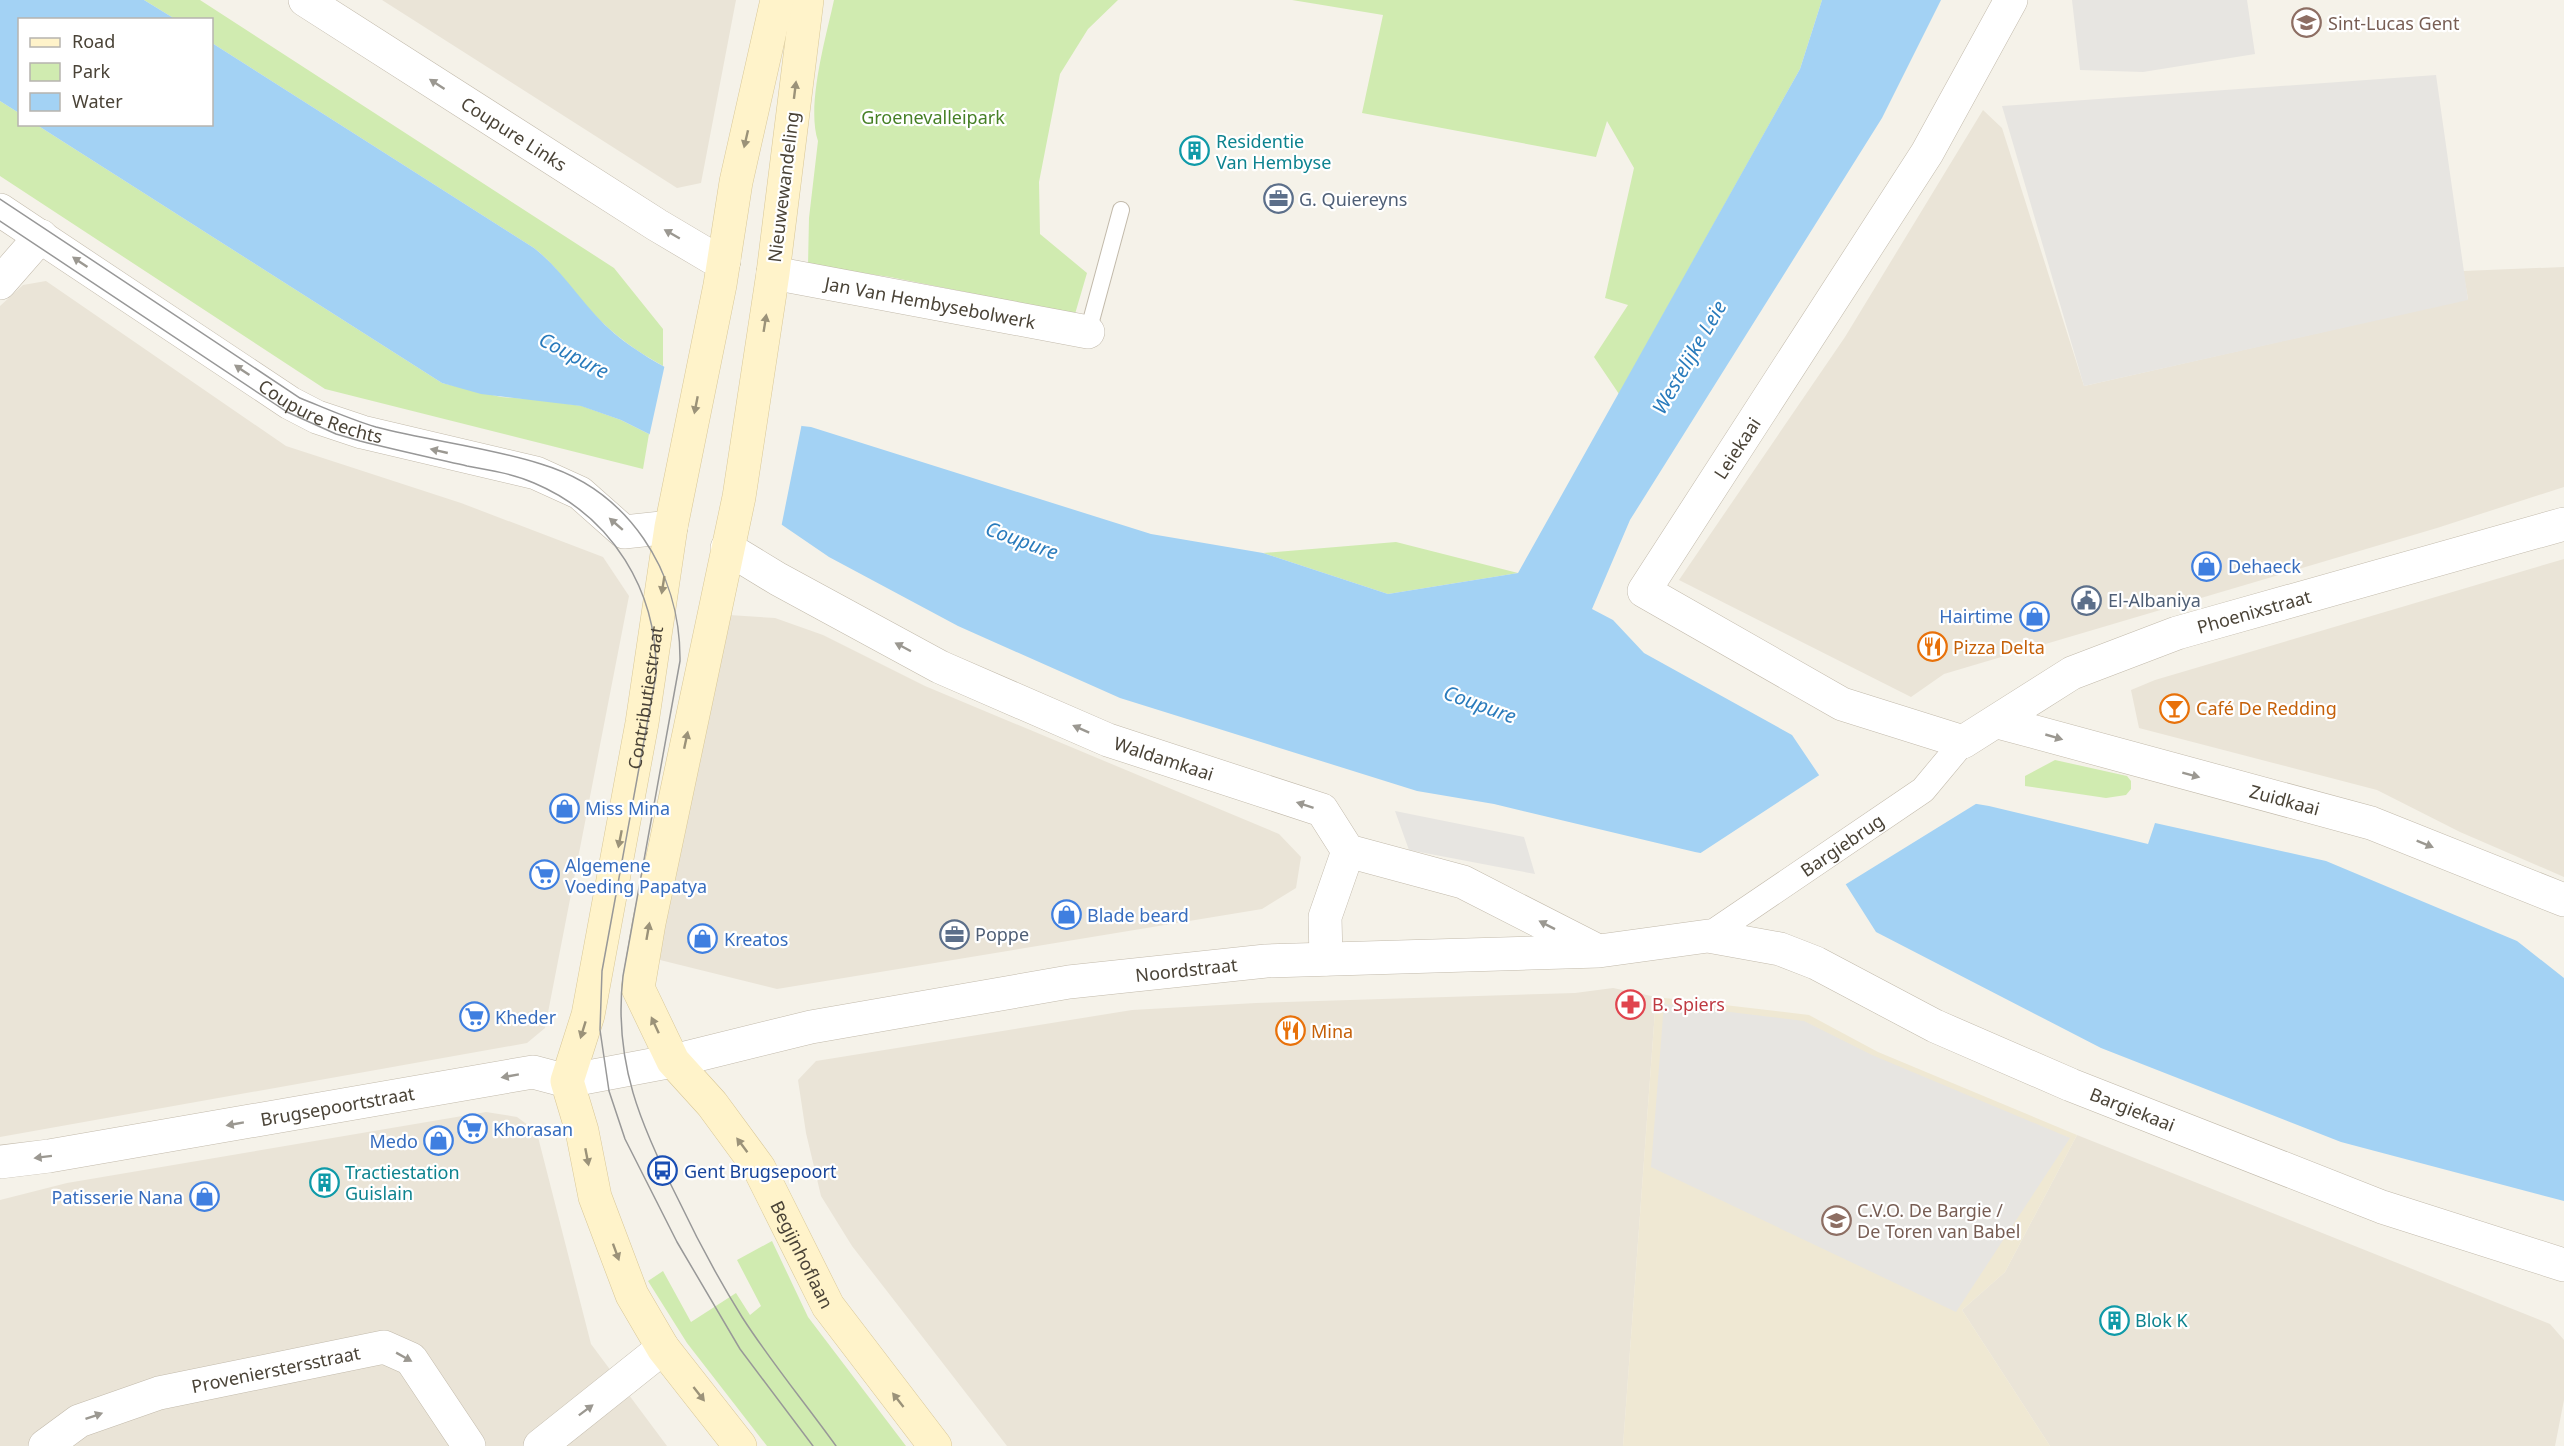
<svg xmlns="http://www.w3.org/2000/svg" width="2564" height="1446" font-family="'Noto Sans',sans-serif">
<style>
.residential{fill:#eae4d7}
.education{fill:#efe8d3}
.green{fill:#d0ebb0}
.parking{fill:#e7e5e1}
.water{fill:#a3d2f4}
.pier{fill:#f5f2e9}
.lines{fill:none;stroke-linecap:round;stroke-linejoin:round}
.service-casing{stroke:#c2baab;stroke-width:18}
.pedestrian-casing{stroke:#c2baab;stroke-width:27}
.minor-casing{stroke:#c2baab;stroke-width:34}
.tertiary-casing{stroke:#c2baab;stroke-width:34}
.secondary-casing{stroke:#d8c797;stroke-width:34}
.service{stroke:#fff;stroke-width:16}
.pedestrian{stroke:#fff;stroke-width:26}
.minor{stroke:#fff;stroke-width:33}
.tertiary{stroke:#fff;stroke-width:33}
.secondary{stroke:#fff3ca;stroke-width:33}
.tram{stroke:#989898;stroke-width:1.5}
.oneway{fill:#9b9891}
.oneway2{fill:#9b9279}
.labels{text-anchor:middle;dominant-baseline:central;stroke-width:4.5;stroke-linejoin:round;paint-order:stroke}
.education-label{font-size:18px;fill:#785e54;stroke:#fff;text-anchor:start}
.park-label{font-size:18px;fill:#468026;stroke:#fff}
.street-label{font-size:18px;fill:#4a4337;stroke:#fff}
.culture-label{font-size:18px;fill:#0d838f;stroke:#fff;text-anchor:start}
.service-label{font-size:18px;fill:#4e5e75;stroke:#fff;text-anchor:start}
.shop-label{font-size:18px;fill:#366cbe;stroke:#fff;text-anchor:start}
.food-label{font-size:18px;fill:#c56008;stroke:#fff;text-anchor:start}
.health-label{font-size:18px;fill:#be3a42;stroke:#fff;text-anchor:start}
.transit-label{font-size:18px;fill:#164399;stroke:#fff;text-anchor:start}
.water-label{font-size:20px;font-style:italic;fill:#297bbc;stroke:#fff}
</style>
<rect width="100%" height="100%" fill="#f5f2e9"/>
<path class="residential" d="M382 0H736L701 183 677 188Z
M1983 110 2002 128 2084 386 2468 299 2463 271 2564 267V487L2437 528 1944 674 1911 697 1679 580 1845 337Z
M46 281 286 446 461 503 603 557 629 596 545 1028 527 1043 0 1137V306L23 285Z
M2564 559V877L2460 832 2377 790 2139 728 2131 690 2155 680Z
M729 615 775 618 823 635 925 686 1279 834 1301 857 1296 888 1262 909 777 989 656 959Z
M1613 988 1656 997 1623 1446H1007L852 1246 821 1196 806 1133 798 1080 816 1061 1132 1010 1256 1003 1575 993Z
M486 1112 517 1117 532 1128 538 1137 591 1344 667 1446H0V1200L67 1183Z
M2077 1135 2550 1324 2564 1340V1400L2555 1446H2050L1962 1310 2005 1272Z"/>
<path class="education" d="M1656 997 1809 1015 1878 1052 2077 1135 2005 1272 1962 1310 2050 1446H1623Z"/>
<path class="green" d="M144 0H200L614 268 663 329V366C638 352 613 335 593 313 572 292 558 266 534 248L212 43V20L175 19Z
M834 0H1118L1088 29 1060 74 1039 182 1040 234 1087 273 1075 314 890 277 808 265 809 218 818 141C806 106 826 37 834 0Z
M1292 0H1822L1800 69 1619 394 1594 357 1628 305 1605 298 1634 168 1607 121 1596 157 1362 113 1383 15Z
M0 101 19 113 20 124 37 125 442 383 501 397 542 400 582 406 621 420 649 434 643 469 325 389 0 176Z
M1396 542 1518 573 1388 594 1263 553Z
M2055 760 2127 776 2131 781V789L2126 795 2106 798 2025 786V776Z
M772 1241 808 1317 906 1446H767L687 1343 648 1281 663 1271 691 1322 736 1293 750 1315 761 1306 737 1260Z"/>
<path class="parking" d="M2072 0H2247L2255 54 2143 72 2080 70Z
M2436 75 2468 300 2084 386 2002 106Z
M1395 811 1524 837 1535 874 1409 850Z
M1664 1004 1804 1021 1872 1055 2070 1138 1956 1312 1651 1167Z"/>
<path class="water" d="M0 0H144L175 19 20 20 19 113 0 101Z
M1822 0H1941L1882 118 1630 520 1592 609 1613 620 1644 653 1792 735 1821 778 1989 806 2148 844 2155 823 2326 861 2517 941 2564 978V1201L2341 1142 2101 1048 1876 932 1843 880 1695 852 1494 804 1417 791 1120 698 958 626 829 557 649 434 621 420 581 406 481 394 442 383 37 125 212 124V43L534 248C565 272 584 308 615 334 668 378 740 399 802 426L811 427 1151 534 1263 553 1388 594 1518 573 1800 69Z"/>
<path class="pier" d="M665 364 802 423 781 528 649 437Z
M1821 774 1822 775 1979 802 1843 886 1841 883 1696 856Z"/>
<g class="lines">
<defs>
<path id="service" d="M1088 332 1121 210"/>
<g id="pedestrian">
<path id="s1" d="M1708 936 1923 790 1963 742"/>
</g>
<g id="minor">
<path id="s2" d="M305 0 657 225 711 257 724 261"/>
<path id="s3" d="M2011 0 1927 153 1644 591 1842 704 1963 742 2072 673 2177 633 2564 524"/>
<path id="s4" d="M0 210 290 403 317 417 362 432 536 473 580 493 624 532 671 527"/>
<path id="s5" d="M773 273 1088 332"/>
<path d="M0 283 41 236"/>
<path id="s6" d="M727 548 778 579 940 667 1108 740 1322 810 1348 851 1463 882 1594 949"/>
<path id="s7" d="M1998 722 2371 823 2564 900"/>
<path d="M1326 959 1325 917 1348 851"/>
<path id="s8" d="M673 1061 811 1027 1069 982 1266 961 1599 951 1708 936 1780 949 1816 963 1935 1026 2071 1085 2382 1207 2564 1265"/>
<path id="s9" d="M45 1446 79 1421 159 1393 384 1347 411 1359 469 1446"/>
<path d="M540 1446 663 1348"/>
</g>
<g id="tertiary">
<path id="s10" d="M0 1162 49 1156 533 1072 567 1081 673 1061"/>
</g>
<g id="secondary">
<path id="s11" d="M807 0 773 273 739 497 649 923 638 988 673 1061 712 1104 759 1168 828 1306 935 1446"/>
<path id="s12" d="M740 1446 663 1348 632 1295 595 1197 582 1131 567 1081 588 1015 642 723 671 527 720 285 736 182 777 0"/>
</g>
</defs>
<use href="#service" class="service-casing"/>
<use href="#pedestrian" class="pedestrian-casing"/>
<use href="#minor" class="minor-casing"/>
<use href="#tertiary" class="tertiary-casing"/>
<use href="#secondary" class="secondary-casing"/>
<use href="#service" class="service"/>
<use href="#pedestrian" class="pedestrian"/>
<use href="#minor" class="minor"/>
<use href="#tertiary" class="tertiary"/>
<use href="#secondary" class="secondary"/>
<path class="tram" d="M0 199 300 398C325 408 349 419 376 427 430 441 487 447 541 464 628 490 681 571 680 661L623 976C613 1062 641 1126 679 1201 698 1241 719 1280 742 1317 771 1362 805 1403 836 1446
M0 221 287 412 336 434 360 441C396 450 432 458 467 466 490 470 513 474 534 483 612 516 658 591 656 675L602 971 600 1030 609 1091 625 1139 677 1242 740 1349 813 1446"/>
</g>
<defs><path id="oneway-solid" d="M-6-.8H1V-3.2L6.5 0L1 3.2V.8H-6Z" transform="scale(1.5)"/></defs>
<g class="oneway">
<use href="#oneway-solid" transform="translate(437 84) rotate(-147)"/>
<use href="#oneway-solid" transform="translate(672 234) rotate(-150)"/>
<use href="#oneway-solid" transform="translate(80 262) rotate(-146)"/>
<use href="#oneway-solid" transform="translate(242 370) rotate(-146)"/>
<use href="#oneway-solid" transform="translate(439 451) rotate(-167)"/>
<use href="#oneway-solid" transform="translate(616 524) rotate(-139)"/>
<use href="#oneway-solid" transform="translate(903 647) rotate(-152)"/>
<use href="#oneway-solid" transform="translate(1081 729) rotate(-156)"/>
<use href="#oneway-solid" transform="translate(2054 737) rotate(16)"/>
<use href="#oneway-solid" transform="translate(2191 775) rotate(15)"/>
<use href="#oneway-solid" transform="translate(1305 805) rotate(-162)"/>
<use href="#oneway-solid" transform="translate(2425 844) rotate(22)"/>
<use href="#oneway-solid" transform="translate(1547 925) rotate(-153)"/>
<use href="#oneway-solid" transform="translate(510 1076) rotate(170)"/>
<use href="#oneway-solid" transform="translate(235 1124) rotate(170)"/>
<use href="#oneway-solid" transform="translate(43 1157) rotate(173)"/>
<use href="#oneway-solid" transform="translate(404 1357) rotate(29)"/>
<use href="#oneway-solid" transform="translate(586 1410) rotate(-37)"/>
<use href="#oneway-solid" transform="translate(94 1416) rotate(-19)"/>
</g>
<g class="oneway2">
<use href="#oneway-solid" transform="translate(795 90) rotate(-83)"/>
<use href="#oneway-solid" transform="translate(746 139) rotate(103)"/>
<use href="#oneway-solid" transform="translate(765 323) rotate(-81)"/>
<use href="#oneway-solid" transform="translate(696 405) rotate(101)"/>
<use href="#oneway-solid" transform="translate(663 585) rotate(99)"/>
<use href="#oneway-solid" transform="translate(686 740) rotate(-78)"/>
<use href="#oneway-solid" transform="translate(620 839) rotate(101)"/>
<use href="#oneway-solid" transform="translate(648 931) rotate(-80)"/>
<use href="#oneway-solid" transform="translate(655 1025) rotate(-115)"/>
<use href="#oneway-solid" transform="translate(583 1030) rotate(107)"/>
<use href="#oneway-solid" transform="translate(742 1145) rotate(-127)"/>
<use href="#oneway-solid" transform="translate(587 1157) rotate(79)"/>
<use href="#oneway-solid" transform="translate(616 1252) rotate(70)"/>
<use href="#oneway-solid" transform="translate(699 1394) rotate(52)"/>
<use href="#oneway-solid" transform="translate(898 1400) rotate(-128)"/>
</g>
<defs>
<symbol id="university-ring" viewBox="-11 -11 22 22"><circle r="9.5" fill="#fff" stroke="#8d6e63" stroke-width="1.5"/><path d="M0-5L7-2L0 1L-7-2ZM-4 1L0 2.5L4 1V4Q0 6-4 4Z" fill="#8d6e63"/></symbol>
<symbol id="building-ring" viewBox="-11 -11 22 22"><circle r="9.5" fill="#fff" stroke="#0f9aa8" stroke-width="1.5"/><path d="M-4-6H4V6H1V3H-1V6H-4ZM-2.5-4.3h1.7v1.8h-1.7ZM.8-4.3h1.7v1.8H.8ZM-2.5-1h1.7V.8h-1.7ZM.8-1h1.7V.8H.8Z" fill="#0f9aa8"/></symbol>
<symbol id="office-ring" viewBox="-11 -11 22 22"><circle r="9.5" fill="#fff" stroke="#5c6f8a" stroke-width="1.5"/><path d="M-6-3h4V-5.5h4V-3h4V5H-6ZM-1-4.5V-3h2v-1.5ZM-6 0V1H6V0Z" fill="#5c6f8a"/></symbol>
<symbol id="shop-ring" viewBox="-11 -11 22 22"><circle r="9.5" fill="#fff" stroke="#3f7fe0" stroke-width="1.5"/><path d="M-5-2.5h2.3a2.7 3.5 0 0 1 5.4 0H5L5.5 6h-11ZM-1.5-2.5h3a1.5 2.3 0 0 0-3 0Z" fill="#3f7fe0"/></symbol>
<symbol id="civic-ring" viewBox="-11 -11 22 22"><circle r="9.5" fill="#fff" stroke="#5c6f8a" stroke-width="1.5"/><path d="M-.6-6.5H3V-4.5H.6V-3L4-1V1h2V6H-6V1h2V-1L-.6-3ZM-1.2 2.5V6h2.4V2.5Z" fill="#5c6f8a"/></symbol>
<symbol id="restaurant-ring" viewBox="-11 -11 22 22"><circle r="9.5" fill="#fff" stroke="#e8710a" stroke-width="1.5"/><path d="M-5-6h1v4h1v-4h1v4h1v-4h1v5L-1.5 .5V6h-2V.5L-5-1ZM5-6V6H3V1.5H1.5Q1.5-4 5-6Z" fill="#e8710a"/></symbol>
<symbol id="bar-ring" viewBox="-11 -11 22 22"><circle r="9.5" fill="#fff" stroke="#e8710a" stroke-width="1.5"/><path d="M-6-5H6L.8 .8V4.5H3.5V6h-7V4.5H-.8V.8Z" fill="#e8710a"/></symbol>
<symbol id="supermarket-ring" viewBox="-11 -11 22 22"><circle r="9.5" fill="#fff" stroke="#3f7fe0" stroke-width="1.5"/><path d="M-6-5.5h2.5l.6 2H6L4.5 2H-2.5L-4.4-4H-6ZM-1.5 3.2a1.3 1.3 0 1 0 .1 0ZM3 3.2a1.3 1.3 0 1 0 .1 0Z" fill="#3f7fe0"/></symbol>
<symbol id="pharmacy-ring" viewBox="-11 -11 22 22"><circle r="9.5" fill="#fff" stroke="#e0444e" stroke-width="1.5"/><path d="M-2-6h4v4h4v4h-4v4h-4v-4h-4v-4h4Z" fill="#e0444e"/></symbol>
<symbol id="bus-ring" viewBox="-11 -11 22 22"><circle r="9.5" fill="#fff" stroke="#1a4fb4" stroke-width="1.5"/><path d="M-5-6H5V4H4V6H2V4H-2V6H-4V4H-5ZM-3.5-4V0h7V-4ZM-3.5 1.2v1.5H-2V1.2ZM2 1.2v1.5H3.5V1.2Z" fill="#1a4fb4"/></symbol>
<symbol id="school-ring" viewBox="-11 -11 22 22"><circle r="9.5" fill="#fff" stroke="#8d6e63" stroke-width="1.5"/><path d="M0-5L7-2L0 1L-7-2ZM-4 1L0 2.5L4 1V4Q0 6-4 4Z" fill="#8d6e63"/></symbol>
</defs>
<g fill-rule="evenodd">
<use href="#university-ring" x="2290" y="6" width="33" height="33"/>
<use href="#building-ring" x="1178" y="134" width="33" height="33"/>
<use href="#office-ring" x="1262" y="182" width="33" height="33"/>
<use href="#shop-ring" x="2190" y="550" width="33" height="33"/>
<use href="#civic-ring" x="2070" y="584" width="33" height="33"/>
<use href="#shop-ring" x="2018" y="600" width="33" height="33"/>
<use href="#restaurant-ring" x="1916" y="630" width="33" height="33"/>
<use href="#bar-ring" x="2158" y="692" width="33" height="33"/>
<use href="#shop-ring" x="548" y="792" width="33" height="33"/>
<use href="#supermarket-ring" x="528" y="858" width="33" height="33"/>
<use href="#shop-ring" x="1050" y="898" width="33" height="33"/>
<use href="#office-ring" x="938" y="918" width="33" height="33"/>
<use href="#shop-ring" x="686" y="922" width="33" height="33"/>
<use href="#pharmacy-ring" x="1614" y="988" width="33" height="33"/>
<use href="#supermarket-ring" x="458" y="1000" width="33" height="33"/>
<use href="#restaurant-ring" x="1274" y="1014" width="33" height="33"/>
<use href="#supermarket-ring" x="456" y="1112" width="33" height="33"/>
<use href="#shop-ring" x="422" y="1124" width="33" height="33"/>
<use href="#bus-ring" x="646" y="1154" width="33" height="33"/>
<use href="#building-ring" x="308" y="1166" width="33" height="33"/>
<use href="#shop-ring" x="188" y="1180" width="33" height="33"/>
<use href="#school-ring" x="1820" y="1204" width="33" height="33"/>
<use href="#building-ring" x="2098" y="1304" width="33" height="33"/>
</g>
<g class="labels">
<g class="education-label">
<text x="2328" y="23">Sint-Lucas Gent</text>
<text x="1857" y="1210">C.V.O. De Bargie /<tspan x="1857" dy="21">De Toren van Babel</tspan></text>
</g>
<g class="park-label">
<text x="933" y="117">Groenevalleipark</text>
</g>
<g class="street-label">
<text stroke="none"><textPath href="#s2" startOffset="248">Coupure Links</textPath></text>
<text transform="translate(783 187) rotate(-83)">Nieuwewandeling</text>
<text stroke="none"><textPath href="#s5" startOffset="160">Jan Van Hembysebolwerk</textPath></text>
<text stroke="none"><textPath href="#s4" startOffset="380">Coupure Rechts</textPath></text>
<text transform="translate(1737 448) rotate(-57)">Leiekaai</text>
<text stroke="none"><textPath href="#s3" startOffset="1372">Phoenixstraat</textPath></text>
<text stroke="none"><textPath href="#s12" startOffset="802">Contributiestraat</textPath></text>
<text stroke="none"><textPath href="#s6" startOffset="486">Waldamkaai</textPath></text>
<text stroke="none"><textPath href="#s7" startOffset="297">Zuidkaai</textPath></text>
<text stroke="none"><textPath href="#s1" startOffset="162">Bargiebrug</textPath></text>
<text stroke="none"><textPath href="#s8" startOffset="522">Noordstraat</textPath></text>
<text stroke="none"><textPath href="#s10" startOffset="342">Brugsepoortstraat</textPath></text>
<text stroke="none"><textPath href="#s8" startOffset="1506">Bargiekaai</textPath></text>
<text stroke="none"><textPath href="#s11" startOffset="1318">Begijnhoflaan</textPath></text>
<text stroke="none"><textPath href="#s9" startOffset="246">Provenierstersstraat</textPath></text>
</g>
<g class="culture-label">
<text x="1216" y="141">Residentie<tspan x="1216" dy="21">Van Hembyse</tspan></text>
<text x="345" y="1172">Tractiestation<tspan x="345" dy="21">Guislain</tspan></text>
<text x="2135" y="1320">Blok K</text>
</g>
<g class="service-label">
<text x="1299" y="199">G. Quiereyns</text>
<text x="2108" y="600">El-Albaniya</text>
<text x="975" y="934">Poppe</text>
</g>
<g class="shop-label">
<text x="2228" y="566">Dehaeck</text>
<text x="2013" y="616" text-anchor="end">Hairtime</text>
<text x="585" y="808">Miss Mina</text>
<text x="565" y="865">Algemene<tspan x="565" dy="21">Voeding Papatya</tspan></text>
<text x="1087" y="915">Blade beard</text>
<text x="724" y="939">Kreatos</text>
<text x="495" y="1017">Kheder</text>
<text x="493" y="1129">Khorasan</text>
<text x="418" y="1141" text-anchor="end">Medo</text>
<text x="183" y="1197" text-anchor="end">Patisserie Nana</text>
</g>
<g class="food-label">
<text x="1953" y="647">Pizza Delta</text>
<text x="2196" y="708">Café De Redding</text>
<text x="1311" y="1031">Mina</text>
</g>
<g class="health-label">
<text x="1652" y="1004">B. Spiers</text>
</g>
<g class="transit-label">
<text x="684" y="1171">Gent Brugsepoort</text>
</g>
<g class="water-label">
<text transform="translate(574 355) rotate(28)">Coupure</text>
<text transform="translate(1689 357) rotate(-60)">Westelijke Leie</text>
<text transform="translate(1022 540) rotate(20)">Coupure</text>
<text transform="translate(1480 704) rotate(20)">Coupure</text>
</g>
</g>
<rect x="18" y="18" width="195" height="108" fill="#ffffff" stroke="#b7b4af" stroke-width="1.5"/>
<rect x="30" y="38" width="30" height="9" fill="#fff3ca" stroke="#b7b4af" stroke-width="1.5"/>
<text x="72" y="48" font-size="18" fill="#4a4337">Road</text>
<rect x="30" y="63" width="30" height="18" fill="#d0ebb0" stroke="#b7b4af" stroke-width="1.5"/>
<text x="72" y="78" font-size="18" fill="#4a4337">Park</text>
<rect x="30" y="93" width="30" height="18" fill="#a3d2f4" stroke="#b7b4af" stroke-width="1.5"/>
<text x="72" y="108" font-size="18" fill="#4a4337">Water</text>
</svg>
